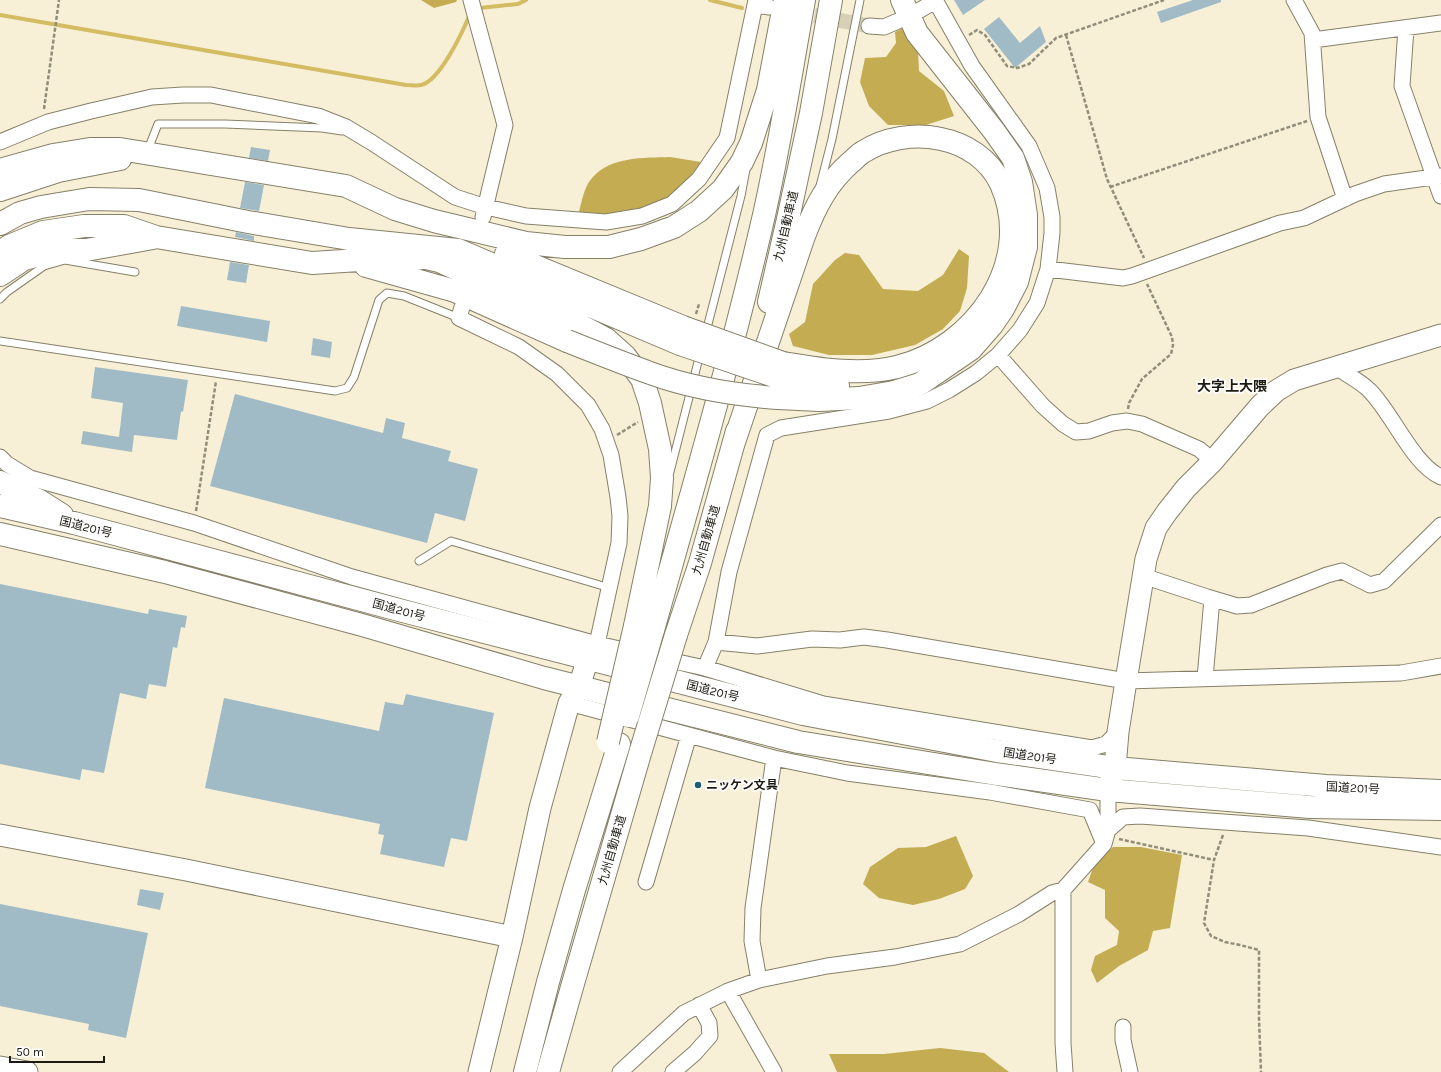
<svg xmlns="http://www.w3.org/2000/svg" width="1441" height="1072" font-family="Karla,'Noto Sans JP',sans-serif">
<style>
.forest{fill:#c3ac52}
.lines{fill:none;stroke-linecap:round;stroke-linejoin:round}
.stream{stroke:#d4bc62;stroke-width:4}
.building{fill:#a0bbc6}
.street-tunnel{stroke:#d6d0b9;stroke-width:15;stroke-dasharray:15 8;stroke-linecap:butt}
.lane-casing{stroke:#868069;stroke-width:9}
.street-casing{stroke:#868069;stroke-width:17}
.secondary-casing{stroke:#868069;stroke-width:23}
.highway-casing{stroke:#868069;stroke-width:24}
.path{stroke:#918d7b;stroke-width:2.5;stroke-dasharray:4 2;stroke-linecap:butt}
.lane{stroke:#fff;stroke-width:7}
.street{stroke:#fff;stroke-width:15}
.secondary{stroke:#fff;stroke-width:21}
.highway{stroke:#fff;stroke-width:22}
.highway-bridge-casing{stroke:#868069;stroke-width:24;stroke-linecap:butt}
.highway-bridge{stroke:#fff;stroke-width:22}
.poi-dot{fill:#1e5e74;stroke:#fff;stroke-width:1.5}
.labels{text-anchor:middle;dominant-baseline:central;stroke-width:3.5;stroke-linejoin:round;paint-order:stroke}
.street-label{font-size:12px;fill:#1c1a11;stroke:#fff}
.poi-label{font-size:12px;font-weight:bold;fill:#1c1a11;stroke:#fff;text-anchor:start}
.quarter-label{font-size:14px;font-weight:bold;fill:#1c1a11;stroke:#fff}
</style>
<rect width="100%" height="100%" fill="#f7f0d7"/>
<path class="forest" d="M421 0H457L456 2 434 8Z
M903 28 918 50 919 71 944 91 954 116 926 125H888L869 106 860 82 865 58 886 57 896 43 895 32Z
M670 157 701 162 687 181 668 198 636 212 604 216 579 212C582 201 584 187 592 178 611 156 644 158 670 157Z
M959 249 969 256 967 288 960 311 943 329 915 345 872 355H829L793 346 789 334 805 322 813 284 835 260 845 253 859 255 883 289 918 291 943 275Z
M956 836 973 876 965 889 939 899 913 905 879 898 863 884 870 867 898 848 926 847Z
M1113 847H1141L1182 855 1170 928 1153 931 1148 950 1119 966 1097 983 1091 970 1095 956 1117 945 1119 931 1105 918V890L1088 882 1094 865Z
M940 1048 984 1053 1009 1072H837L829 1054H884Z"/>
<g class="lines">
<path class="stream" d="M710 0 742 8
M477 9 480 8 518 4 526 0
M0 15 406 85C411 85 417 86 421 85 440 81 463 31 470 14"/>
</g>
<path class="building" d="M954 0H985L963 15Z
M1193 0H1221V2L1161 23 1157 12Z
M999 17 1020 43 1040 26 1046 42 1015 68 984 29Z
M251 147 270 150 268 161 249 158Z
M245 182 264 185 259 211 240 208Z
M236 232 254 236V241L235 237Z
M230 262 249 265 246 283 227 280Z
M181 306 270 321 267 342 177 326Z
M313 338 332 342 330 358 311 355Z
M95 367 188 380 183 412 181 411 177 440 134 435 132 452 81 444 83 431 119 437 123 403 91 398Z
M235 394 383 433 386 418 405 423 402 438 451 451 448 461 478 469 465 521 435 513 427 543 210 486Z
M0 584 148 614 149 609 187 616 185 628 181 627 177 648 173 647 166 687 149 684 146 699 120 693 104 773 82 769 80 780 0 764Z
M406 694 494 713 467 841 451 838 444 867 380 854 384 835 378 834 380 824 205 788 224 698 379 731 385 702 403 705Z
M140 889 164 893 160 910 137 905Z
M0 904 148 933 126 1038 88 1030 89 1024 0 1006Z"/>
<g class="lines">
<path class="street-tunnel" d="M792 11 869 26"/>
<defs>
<path id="lane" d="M147 152 158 124H225L322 128 342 131
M820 186 832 139 860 0
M0 299 7 292 44 266 65 260 135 272
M706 332 741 196 746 169
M0 341 335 391 347 388 354 377 379 300 387 293 404 296 459 318
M670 472 700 354
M419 561 451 541 610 588"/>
<path id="street" d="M471 0 505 125 483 217
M1294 0 1312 33 1318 117 1345 199
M755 5 769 7
M920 10 935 1
M869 26 884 27 898 21
M1406 28 1402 86 1441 196
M1313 40 1441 23
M0 142 48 122 91 111 152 97 183 95H211L318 116 346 127 371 142 455 197 486 207 526 216 606 222 642 216 672 204 699 179 727 138 756 0
M1048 269 1123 278 1132 276 1280 223 1304 218 1355 194 1384 184 1441 176
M462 307 459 318 519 347 557 374 588 405 602 429 611 455 618 497 620 516 619 543 597 644
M998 355 1043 406 1063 424 1076 432 1089 431 1112 423 1127 421 1142 424 1199 449 1213 461
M1336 367C1347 375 1360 381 1369 390 1392 412 1412 464 1441 477
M0 457 7 464 30 478 194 523 352 577 597 644 638 653
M1143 576 1207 597 1237 606 1251 605 1327 575 1342 571 1370 585 1384 581 1441 525
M716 642 757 646 812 639 840 640 864 637 887 640 1126 681 1401 673 1441 666
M659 658 705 668 823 704 1092 748 1106 744 1118 732
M705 668 716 642 729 572 767 435 781 428 889 411 927 401 949 390 976 373 998 355 1020 330 1037 303 1048 269 1052 233V217L1047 188 1029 146 972 66 935 0
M1205 678 1212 599
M569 703 774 758 847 773 990 792 1090 810 1104 844
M1108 830 1123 817 1140 816 1308 828 1441 847
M646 882 689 735
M1063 890V1043L1065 1072
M759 980 752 941 753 908 774 758
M728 991 774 1072
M1123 1027V1040L1130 1072
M620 1072 684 1013 728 991 759 980 827 966 895 957 960 944 1019 914 1052 893 1063 890 1104 844 1108 830V790
M673 1072 695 1053 710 1036 709 1023 699 1005"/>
<path id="secondary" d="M1109 785 1115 768 1118 732 1126 681 1146 559 1156 528 1167 512 1186 488 1213 461 1260 406 1276 391 1294 380 1441 335
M0 835 186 870 512 937
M0 1067 27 1072
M479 1072 512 937 540 808 569 703 579 686 588 659 597 644"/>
<path id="highway" d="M0 170 53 155 90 149H120L346 186 395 209 434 221 526 243 565 247H609L641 239 674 227 699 211 723 189 742 162 751 143 768 90 785 0
M0 190 58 171 120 159
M0 224 20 213 41 207 89 199 139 200 248 222 349 239 458 250 680 344
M0 253 9 246 43 232 84 226H124L156 237 312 263 391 258 418 259
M506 254 683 327
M418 256 439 261 564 317 606 339 625 356 642 379 650 403 660 449 662 478 660 506 635 626
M366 266 455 291 567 341
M0 275 24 259 59 250H86L153 238
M769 302 788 219 811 113 831 0
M780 378 819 386H838
M778 398 819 400 859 398 894 392 920 384 971 349 992 325 1003 309 1017 282 1026 247V215L1021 182 1013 158 994 131 917 33 902 0
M733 445 804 236C815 207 827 183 851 162 855 159 859 154 863 152 907 124 978 134 1001 184 1036 263 974 348 897 367 859 376 820 369 783 363
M0 482 40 501 62 515
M0 506 74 523 399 610 803 714 997 751 1115 768 1326 786 1441 791
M0 534 165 572 362 625 544 678 798 742 996 774 1108 790 1310 807 1441 809
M653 630C692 492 732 354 764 215 780 144 791 72 804 0
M676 635 700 563 737 431
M525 1072 548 982 574 890 619 744
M548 1072 572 987 641 750"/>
</defs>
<use href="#lane" class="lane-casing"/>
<use href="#street" class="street-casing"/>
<use href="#secondary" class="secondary-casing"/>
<use href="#highway" class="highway-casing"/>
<path class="path" d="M969 35 977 30 985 35 1007 66 1017 68 1029 64 1056 38 1164 0
M1066 35 1107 179 1144 258
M44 109 59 0
M1110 187 1307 121
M696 314 699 304
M1128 409 1129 403 1142 379 1171 354 1173 345 1172 337 1147 284
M617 435 638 422
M196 511 216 381
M1223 835 1214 860 1204 923 1211 936 1225 942 1240 945 1259 950V1019L1261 1072
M1119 839 1214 860"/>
<use href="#lane" class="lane"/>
<use href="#street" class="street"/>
<use href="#secondary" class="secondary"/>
<use href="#highway" class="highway"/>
<defs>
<path id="highway-bridge" d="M683 327 783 363
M567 341C595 352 622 363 650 373 691 388 735 395 778 398
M680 344 780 378
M628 716 653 630
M608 742 635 626
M641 750 676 635"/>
</defs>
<use href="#highway-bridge" class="highway-bridge-casing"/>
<use href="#highway-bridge" class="highway-bridge"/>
</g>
<circle class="poi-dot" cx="698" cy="785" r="4"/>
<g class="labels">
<g class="street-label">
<text transform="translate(786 226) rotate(-77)">九州自動車道</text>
<text transform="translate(86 527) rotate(14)">国道201号</text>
<text transform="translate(706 540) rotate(-74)">九州自動車道</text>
<text transform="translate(399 610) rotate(15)">国道201号</text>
<text transform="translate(713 691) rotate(14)">国道201号</text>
<text transform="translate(1030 756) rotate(8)">国道201号</text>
<text transform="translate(1353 788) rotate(3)">国道201号</text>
<text transform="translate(612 850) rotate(-74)">九州自動車道</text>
</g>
<g class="poi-label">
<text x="706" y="785">ニッケン文具</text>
</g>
<g class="quarter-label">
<text x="1232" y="386">大字上大隈</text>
</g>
</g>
<path d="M10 1056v6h94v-6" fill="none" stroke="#1c1a11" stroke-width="2"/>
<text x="16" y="1056" font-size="12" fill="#1c1a11" stroke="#ffffff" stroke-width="3" paint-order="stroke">50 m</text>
</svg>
